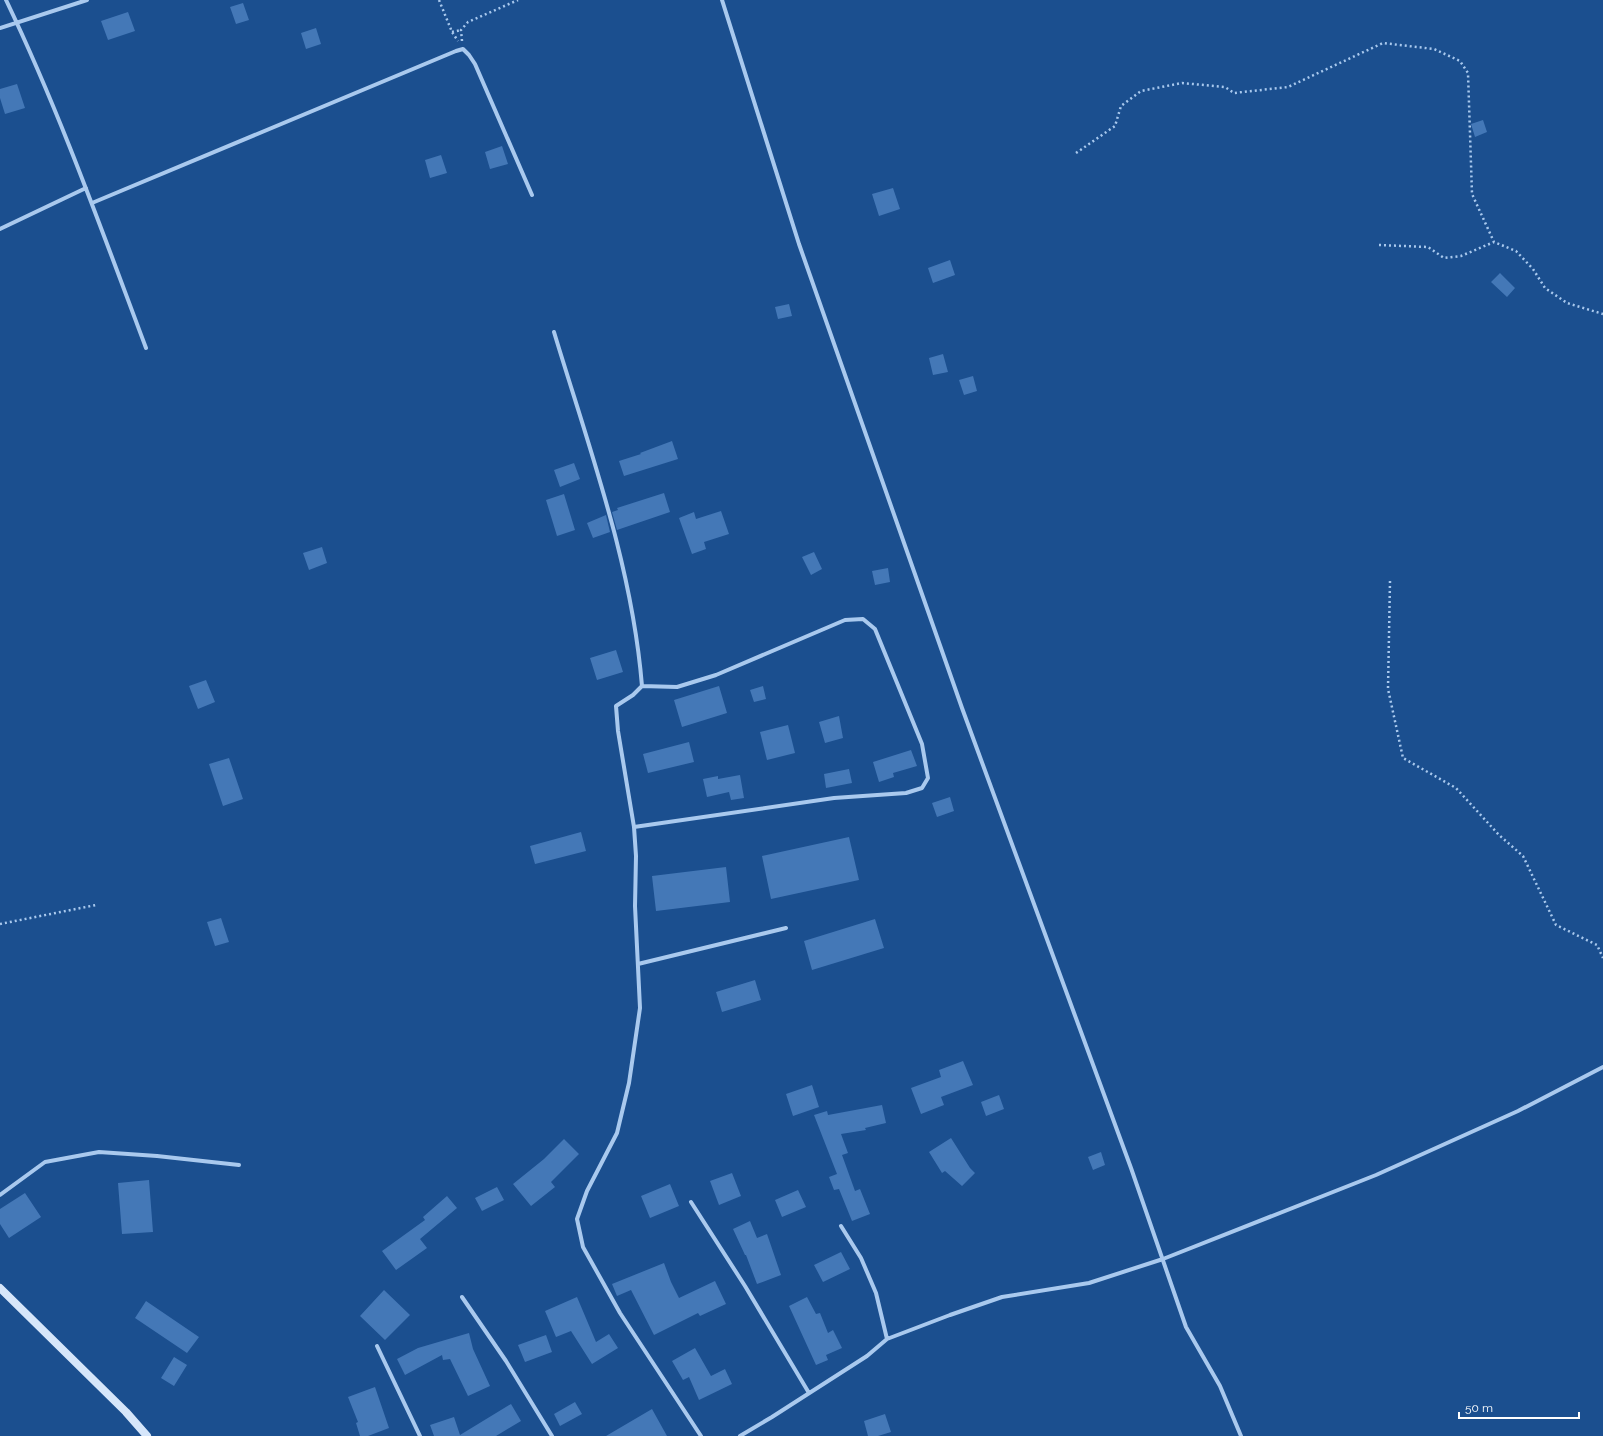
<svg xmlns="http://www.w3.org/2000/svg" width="1603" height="1436" font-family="Raleway,sans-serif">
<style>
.building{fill:#4478b7}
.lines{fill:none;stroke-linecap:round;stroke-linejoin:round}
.path{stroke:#a9c9ee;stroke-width:2.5;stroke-dasharray:2 3;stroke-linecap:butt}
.minor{stroke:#a9c9ee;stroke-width:4}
.secondary{stroke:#d6e6fa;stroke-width:8}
</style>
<rect width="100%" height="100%" fill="#1b4f8f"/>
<path class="building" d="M243 3 249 20 236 24 230 7Z
M128 12 135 31 108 40 101 21Z
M316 28 321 44 306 49 301 33Z
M17 84 25 108 5 114 0 98V89Z
M1483 120 1487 132 1475 137 1471 124Z
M502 146 508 164 490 169 485 152Z
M441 155 447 173 430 178 425 160Z
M893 188 900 209 879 216 872 194Z
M950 260 955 275 933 283 928 268Z
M1500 273 1515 288 1507 297 1491 282Z
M789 304 792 316 778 319 775 307Z
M943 354 948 372 933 375 929 358Z
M973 376 977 391 964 395 959 380Z
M672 441 678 459 624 476 619 461 641 454 640 453Z
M574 463 580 479 560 487 554 470Z
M664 493 670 512 617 530 612 512 618 510 617 508Z
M564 494 575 530 557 536 546 500Z
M721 511 729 534 704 542 706 549 692 554 679 518 694 512 696 519Z
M606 515 610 532 593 538 587 523Z
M322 547 327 563 309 570 303 553Z
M814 552 822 569 811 575 802 557Z
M888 568 890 582 875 585 872 571Z
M616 650 623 672 597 680 590 658Z
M206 680 215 702 198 709 189 686Z
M719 686 727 713 682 727 674 700Z
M763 686 766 699 754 702 750 690Z
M839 716 843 738 825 743 819 722Z
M788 725 795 753 767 760 760 732Z
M689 742 694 762 648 773 643 754Z
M911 750 917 766 893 773 894 777 879 782 873 762Z
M229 758 243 799 223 806 209 764Z
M849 769 852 783 826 788 824 774Z
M740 775 744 798 731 800 729 792 707 797 703 779 718 776V779Z
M950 797 954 811 937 817 932 803Z
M581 832 586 851 535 864 530 846Z
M849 837 859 880 771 899 762 856Z
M726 867 730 902 656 911 652 876Z
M221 918 229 942 215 946 207 922Z
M875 919 884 948 812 970 804 941Z
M755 980 761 1000 722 1012 716 992Z
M963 1061 973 1085 941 1097 944 1105 921 1114 911 1088 941 1077 939 1070Z
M812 1085 819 1107 793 1116 786 1094Z
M999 1095 1004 1109 986 1116 981 1102Z
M882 1105 886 1123 865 1128 866 1130 841 1134 848 1153 842 1155 855 1191 860 1189 870 1214 852 1221 839 1189 834 1190 829 1177 837 1174 814 1115 827 1111 828 1115Z
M951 1138 970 1168 975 1173 962 1186 945 1171 942 1173 929 1152Z
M564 1139 579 1154 551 1182 555 1187 531 1206 513 1184 544 1159Z
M1101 1152 1105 1165 1093 1170 1088 1157Z
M732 1173 741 1196 719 1205 710 1181Z
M149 1180 153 1232 122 1234 118 1183Z
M670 1184 679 1206 650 1218 641 1196Z
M497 1187 504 1200 482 1211 475 1198Z
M798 1190 806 1207 782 1217 775 1200Z
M25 1193 41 1217 9 1238 0 1224V1209Z
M447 1196 457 1208 420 1239 427 1248 396 1270 382 1251 425 1220 423 1217Z
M750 1221 757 1238 767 1234 781 1275 757 1284 746 1255H745L733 1229Z
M841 1252 850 1269 823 1282 814 1265Z
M664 1263 671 1282 679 1298 715 1281 726 1304 700 1316 698 1313 654 1335 631 1290 617 1296 612 1284Z
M384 1290 410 1315 385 1340 360 1316Z
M577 1297 596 1342 609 1334 618 1348 592 1364 571 1331 556 1337 545 1311Z
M807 1297 816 1314 820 1313 828 1333 833 1330 842 1348 826 1355 828 1360 816 1365 789 1306Z
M146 1301 199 1337 187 1353 135 1318Z
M469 1333 473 1349 490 1386 468 1396 450 1359 443 1360 442 1355 405 1375 397 1359 418 1348Z
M546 1335 552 1352 525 1362 518 1345Z
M695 1348 711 1376 725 1369 732 1384 699 1400 689 1377 683 1380 672 1361Z
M174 1357 187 1365 174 1386 161 1378Z
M375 1387 389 1428 368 1436H360L356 1423 358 1422 348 1397Z
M575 1402 582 1414 560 1426 554 1414Z
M511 1404 521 1421 496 1436H434L430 1425 454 1417 460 1435Z
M652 1409 667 1436H606Z
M885 1414 891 1432 878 1436H868L864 1421Z"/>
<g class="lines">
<path class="path" d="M439 0 452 32 458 41
M452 32 461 30
M462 41 461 30 468 22 518 0
M1076 153 1115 126 1121 106 1141 91 1182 83 1225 87 1234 93 1288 87 1383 43 1434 49 1460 61 1468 73 1472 194 1494 242 1516 251 1533 269 1545 288 1567 303 1603 314
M1379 245 1428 247 1444 258 1461 256 1494 242
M1390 581 1388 689 1403 758 1456 788 1499 835 1523 856 1556 925 1597 945 1603 958
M0 924 96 905"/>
<path class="minor" d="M6 0C60 113 102 231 146 348
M722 0 799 244 962 708 1131 1168 1186 1327 1220 1386 1241 1436
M0 28 87 0
M92 203 456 51 463 49 469 55 475 64 532 195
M0 229 86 188
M554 332C589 448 632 564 642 686L633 695 616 706 618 731 634 827 636 856 635 906 640 1008 629 1083 617 1133 587 1191 577 1219 583 1247 620 1313 701 1436
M634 827 834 798 906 793 922 788 928 778 922 744 875 629 863 619 845 620 716 675 677 687 642 686
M638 964 786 928
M0 1195 45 1162 99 1152 157 1156 239 1165
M691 1202 745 1286 809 1393
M841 1226 861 1258 876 1293 887 1339
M462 1297 506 1361 552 1436
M377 1346 420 1436
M740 1436 772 1417 867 1356 887 1339 950 1315 1002 1297 1089 1283 1163 1259 1376 1175 1518 1111 1603 1067"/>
<path class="secondary" d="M0 1288 126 1412 147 1436"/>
</g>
<path d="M1459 1412v6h120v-6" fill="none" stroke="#ffffff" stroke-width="2"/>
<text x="1465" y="1412" font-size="12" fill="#ffffff" stroke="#1b4f8f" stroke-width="3" paint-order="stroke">50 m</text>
</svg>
